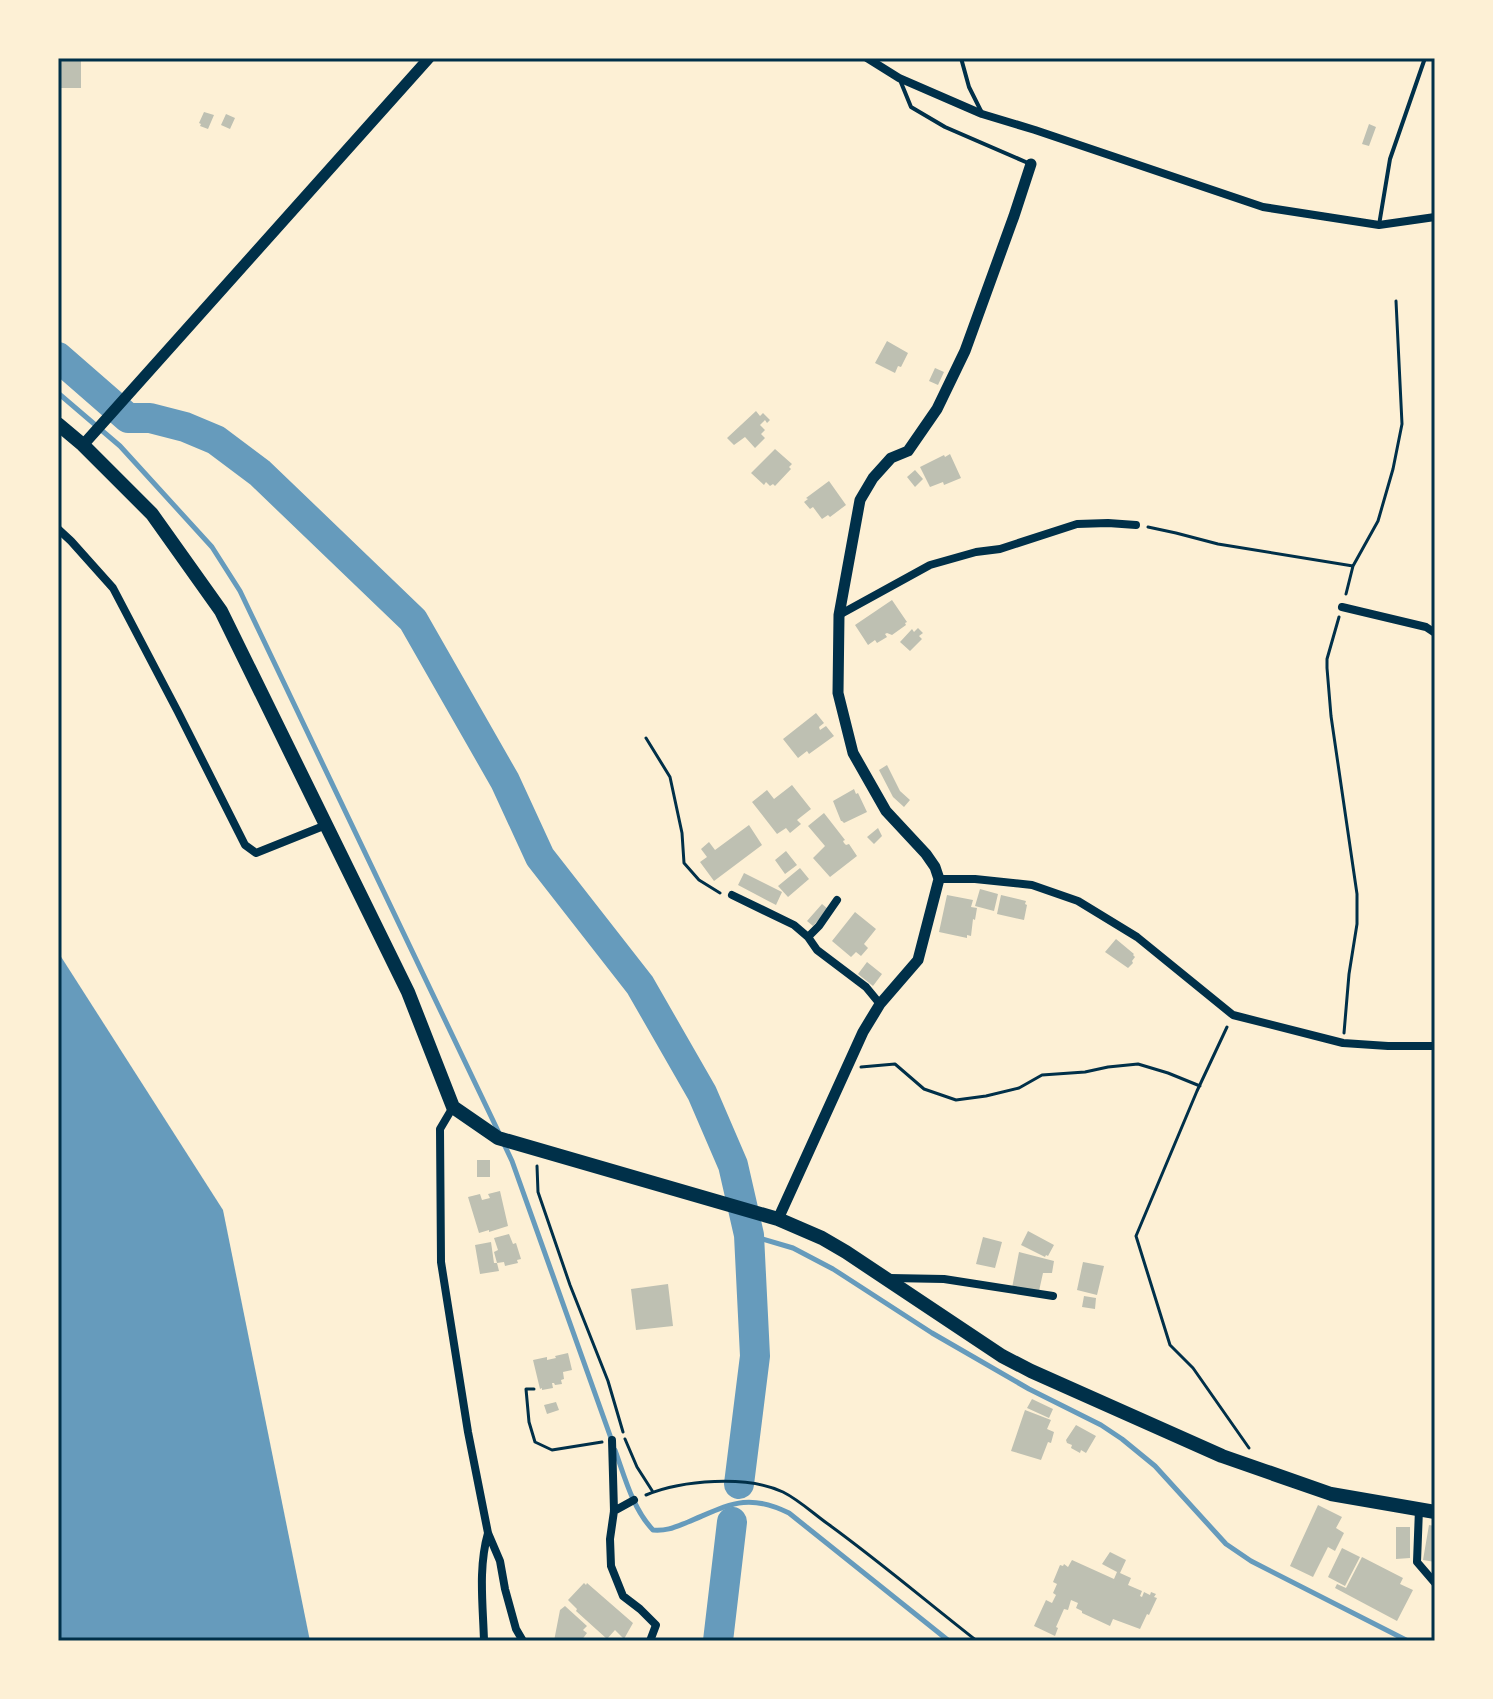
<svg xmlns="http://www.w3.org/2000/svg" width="1493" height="1699" font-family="Mulish,sans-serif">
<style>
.water{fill:#669bbc}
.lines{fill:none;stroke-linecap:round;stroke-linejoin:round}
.stream{stroke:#669bbc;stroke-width:5}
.river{stroke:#669bbc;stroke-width:30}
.building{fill:#bec0b2}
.path{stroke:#003049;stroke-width:3}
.service{stroke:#003049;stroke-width:4}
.minor{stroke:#003049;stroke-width:8}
.tertiary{stroke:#003049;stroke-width:11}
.primary{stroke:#003049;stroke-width:14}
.neatline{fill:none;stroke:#003049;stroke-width:3}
</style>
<rect width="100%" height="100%" fill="#fdf0d5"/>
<path class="water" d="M58 952 223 1210 310 1641H58Z"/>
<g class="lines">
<path class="stream" d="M58 393 120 446 212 547 240 591 499 1133
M503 1142 512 1161 612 1441
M749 1235 793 1248 833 1269 932 1333 1029 1389 1101 1425 1122 1439 1155 1466 1226 1544 1251 1561 1408 1641
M615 1450C625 1478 633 1509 653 1530 668 1531 675 1527 688 1522 729 1505 746 1492 789 1513L949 1641"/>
<path class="river" d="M58 357 128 418H150L185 427 216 440 260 473 413 620 505 781 540 857 640 985 702 1093 733 1165 749 1235 755 1356 739 1484
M718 1641 732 1522"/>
</g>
<path class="building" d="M58 58H81V88H58Z
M204 112 214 115 208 129 200 126 201 124 199 123Z
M226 114 235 118 230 129 221 125Z
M1369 124 1376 127 1369 146 1362 144Z
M887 341 908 353 901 367 898 366 895 373 875 363Z
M935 368 944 372 938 385 929 381Z
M756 411 760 416 763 413 770 420 767 423 765 420 760 425 765 430 761 434 765 438 755 448 745 437 734 445 727 438Z
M775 449 792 464 789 467 791 469 775 486 773 484 770 486 766 482 764 485 751 473Z
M950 454 961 478 944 485 943 482 930 487 920 467 944 455 945 457Z
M915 470 923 479 915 487 907 477Z
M829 481 846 505 830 517 828 515 822 519 813 507 810 509 804 502 808 499 806 498Z
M892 600 907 622 905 623 906 625 892 635 887 633 885 634 887 637 877 643 875 640 868 645 855 625Z
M918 628 923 633 919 636 922 639 910 651 900 642 912 629 914 632Z
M816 713 824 723 819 727 820 730 826 726 834 736 809 754 807 751 798 758 783 739Z
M887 765 900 791 910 800 904 807 893 797 879 770Z
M792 785 811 809 797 820 801 824 790 833 786 828 777 834 752 802 767 790 774 799Z
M854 789 856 794 858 793 867 812 844 823 842 821H841L833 801Z
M824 813 845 840 843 841 844 843 846 845 849 844 857 856 830 877 813 858 825 846 808 826Z
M749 825 762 845 714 881 700 862 707 857 701 849 709 842 715 850Z
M878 828 882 836 874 844 867 837Z
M786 851 797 865 785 874 775 860Z
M800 868 809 879 788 897 778 886Z
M744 873 782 892 776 905 738 885Z
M980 889 998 894 994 911 975 906Z
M947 895 973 900 971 907 977 908 975 920 973 919 971 936 967 935V938L939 932Z
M1001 895 1026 901 1025 904 1027 905 1024 920 997 914Z
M822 904 828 909 813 926 807 921Z
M855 912 876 929 864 944 868 948 861 956 856 952 851 957 832 941Z
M1116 939 1134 954 1133 955 1135 957 1132 961 1133 963 1128 968 1105 952Z
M867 962 882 974 873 986 858 974Z
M477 1160H490V1177H477Z
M500 1191 508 1226 489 1232V1230L479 1233 468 1197 480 1194 482 1200 490 1198 488 1194Z
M1028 1231 1054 1245 1048 1256 1046 1255 1045 1257 1021 1245Z
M509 1234 513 1244 516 1243 521 1259 517 1260 518 1263 505 1266 504 1262 497 1263 494 1252 498 1250 494 1238Z
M983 1237 1002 1242 995 1268 976 1264Z
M491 1242 494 1263H497L499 1271 480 1274 475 1245Z
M1019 1252 1054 1261 1052 1273H1043L1039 1291 1012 1288Z
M1083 1262 1104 1266 1097 1295 1077 1290Z
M668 1284 673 1326 636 1330 631 1289Z
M1084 1296 1096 1298 1095 1309 1082 1307Z
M568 1353 572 1370 563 1372 564 1379 561 1380 562 1384 555 1385 554 1383H552L553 1388 542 1390V1388L540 1389 533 1360 547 1357V1360L556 1358 555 1356Z
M1032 1399 1053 1409 1049 1418 1027 1408Z
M556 1402 559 1410 547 1414 544 1405Z
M1025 1410 1051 1420 1047 1429 1054 1432 1051 1443 1048 1442 1041 1460 1011 1451Z
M1076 1425 1096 1436 1086 1453 1081 1450 1080 1453 1071 1448 1072 1445 1067 1443 1066 1440Z
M1318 1505 1342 1517 1336 1528 1344 1533 1335 1551 1328 1547 1313 1577 1290 1566Z
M1429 1525 1435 1526V1562L1423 1560Z
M1396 1527H1410V1558L1396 1559Z
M1342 1548 1360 1557 1345 1586 1328 1577Z
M1110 1552 1126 1560 1120 1573 1131 1578 1128 1585 1142 1591 1140 1596 1142 1597 1144 1592 1150 1595 1151 1592 1156 1594 1154 1597 1157 1598 1149 1615 1147 1614 1140 1629 1113 1619 1110 1626 1082 1613V1611L1076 1608 1078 1603 1071 1600 1068 1610 1064 1609 1056 1627 1058 1628 1055 1636 1034 1626 1046 1600 1052 1603 1056 1595 1053 1593 1057 1584 1053 1582 1060 1565 1063 1566 1064 1564 1068 1567 1072 1560 1114 1579 1117 1572 1102 1564Z
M1362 1557 1403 1578 1400 1584 1413 1590 1397 1621 1335 1588 1337 1584 1346 1588Z
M584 1583 586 1585 587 1583 633 1623 624 1639 615 1630 607 1639 576 1611 577 1609 568 1600Z
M565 1606 587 1626 583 1630 587 1633 581 1641H554L560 1610Z"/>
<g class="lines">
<path class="path" d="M1148 527 1176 533 1218 544 1353 566
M1346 594 1353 566 1378 521 1393 469 1402 424 1396 301
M1339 617 1327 659V668L1331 716 1357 894V924L1349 974 1344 1033
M646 738 670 777 682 833 684 863 699 880 720 893
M1227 1027 1197 1091 1136 1236 1170 1345 1193 1368 1249 1448
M861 1067 895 1064 924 1089 956 1100 986 1096 1019 1088 1042 1075 1085 1072 1108 1067 1138 1064 1168 1073 1200 1086
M537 1166 538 1192 570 1285 608 1381 623 1432
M534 1389H526L529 1422 535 1442 552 1450 602 1442
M625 1439 637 1467 653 1492
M646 1495C682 1480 747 1475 783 1492 799 1500 814 1514 828 1524 879 1561 927 1602 977 1641"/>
<path class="service" d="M961 58 969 87 981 111
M900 80 911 107 945 127 1028 163
M1379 225 1390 159 1425 58"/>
<path class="minor" d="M867 58 899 78 982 114 1035 130 1263 207 1379 225 1435 217
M58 529 71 541 113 588 178 712 245 845 256 853 326 825
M1342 607 1426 627 1435 633
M839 615 930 565 976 552 1000 549 1077 524 1108 523 1136 525
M939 879H975L1032 885 1078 901 1137 937 1233 1015 1343 1043 1388 1046H1435
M732 895 794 925 808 937 817 950 866 987 880 1004
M808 937 819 926 837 900
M453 1107 440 1129 441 1262 468 1432 488 1533 500 1561 505 1589 516 1629 523 1641
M890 1278 944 1279 1053 1296
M612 1440 614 1511 610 1539 611 1566 623 1596 640 1609 656 1625 650 1641
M1419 1509 1417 1562 1435 1583
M614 1511 634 1500
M484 1641C483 1605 478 1568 488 1533"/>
<path class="tertiary" d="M83 445 429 58
M778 1219 863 1032 880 1004 918 960 939 879 935 867 926 854 886 811 853 753 838 693 839 615 860 500 873 478 891 458 908 451 937 409 965 351 1014 216 1031 164"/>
<path class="primary" d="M58 424 83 445 152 514 221 611 408 992 453 1107 498 1138 778 1219 822 1238 846 1252 1002 1356 1031 1371 1222 1456 1265 1471 1331 1494 1435 1512"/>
</g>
<rect width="1493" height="1699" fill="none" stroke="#fdf0d5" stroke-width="120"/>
<rect x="60" y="60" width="1373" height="1579" class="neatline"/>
</svg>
